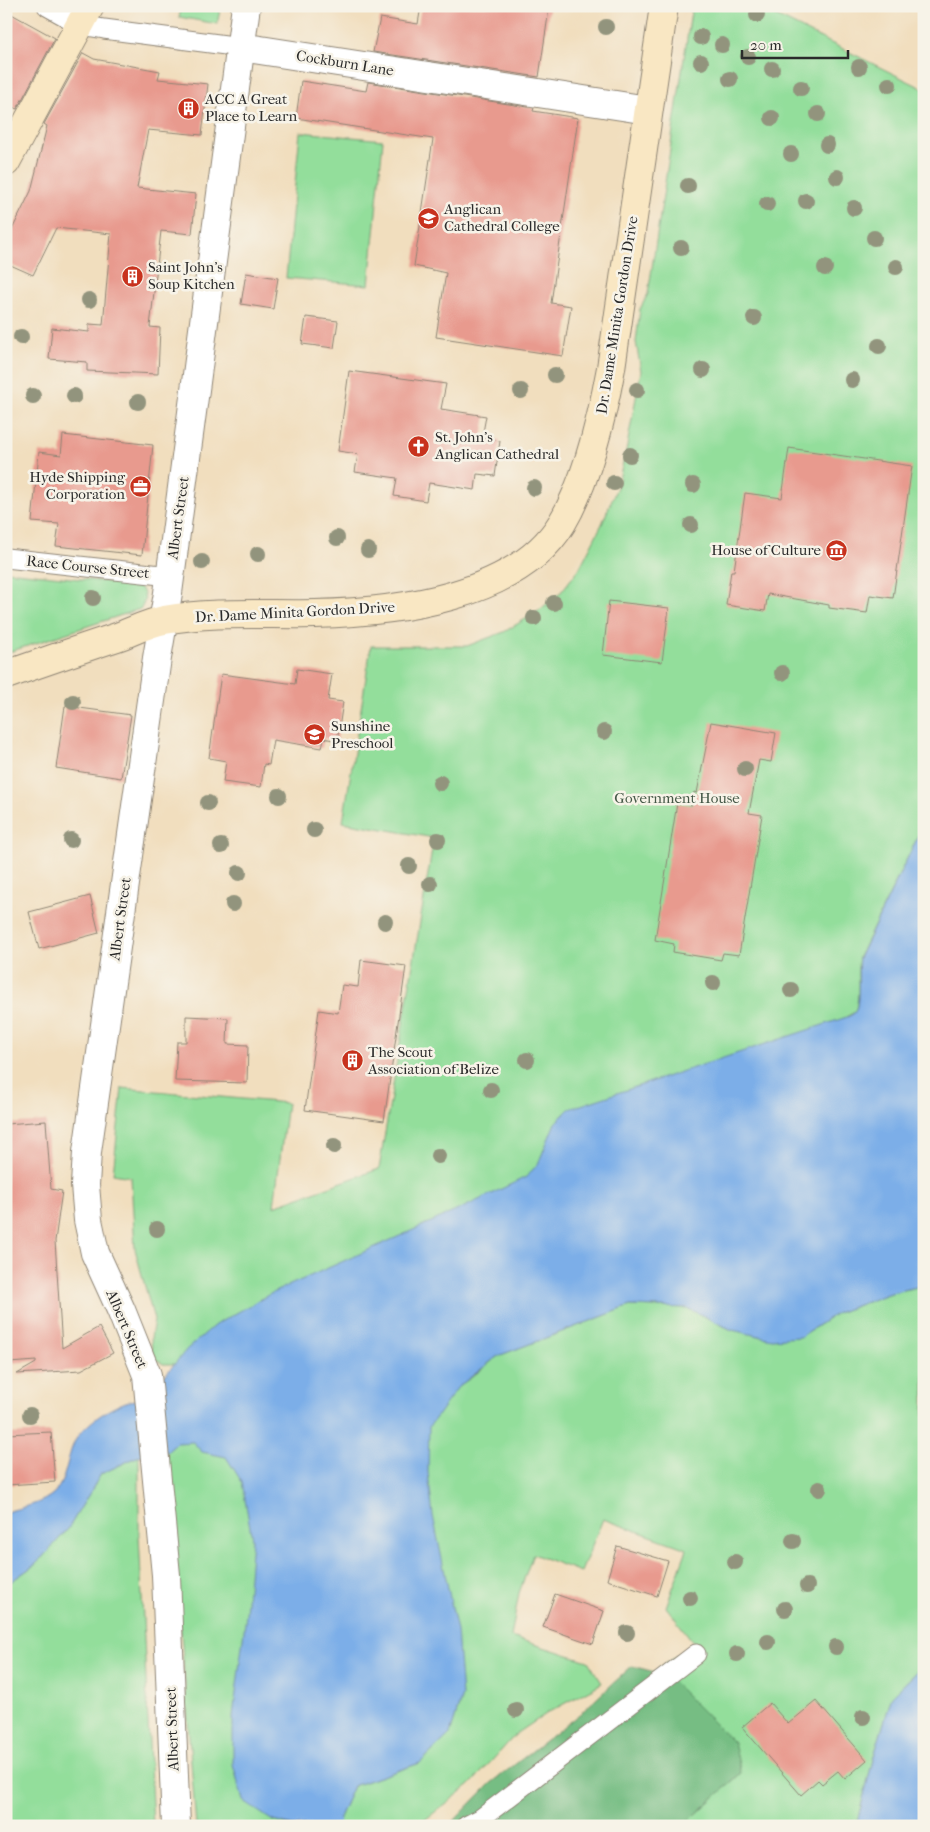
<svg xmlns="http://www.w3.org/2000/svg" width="930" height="1832" font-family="'IM FELL French Canon',serif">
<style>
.green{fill:#93de9b;stroke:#5f8463}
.forest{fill:#76bd83;stroke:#507457}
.water{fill:#7caee8;stroke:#546c8a}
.building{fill:#e89a8e}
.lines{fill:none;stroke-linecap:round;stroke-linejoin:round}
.service-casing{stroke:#8e8474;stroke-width:21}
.minor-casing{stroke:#8e8474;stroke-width:30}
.secondary-casing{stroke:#8e8474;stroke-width:30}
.service{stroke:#fff;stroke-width:19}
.minor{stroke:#fff;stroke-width:28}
.secondary{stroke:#f9e7c3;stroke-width:28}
.tree{fill:#92947d}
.labels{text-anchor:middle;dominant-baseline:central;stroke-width:5;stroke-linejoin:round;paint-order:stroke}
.street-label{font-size:15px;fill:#2b2b2b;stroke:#f7f3e8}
.poi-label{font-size:15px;fill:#2b2b2b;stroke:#f7f3e8;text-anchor:start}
.park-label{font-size:15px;fill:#455847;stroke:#f7f3e8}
</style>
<rect width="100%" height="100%" fill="#f7f3e8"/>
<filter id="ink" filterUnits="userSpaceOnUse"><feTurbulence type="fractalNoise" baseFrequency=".02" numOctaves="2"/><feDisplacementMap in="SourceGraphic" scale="10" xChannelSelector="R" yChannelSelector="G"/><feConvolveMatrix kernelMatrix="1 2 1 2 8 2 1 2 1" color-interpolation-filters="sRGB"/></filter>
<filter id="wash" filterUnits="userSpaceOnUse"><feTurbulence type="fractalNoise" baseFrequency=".0096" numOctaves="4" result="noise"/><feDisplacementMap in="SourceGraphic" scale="20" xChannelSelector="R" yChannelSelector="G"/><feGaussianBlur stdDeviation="1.12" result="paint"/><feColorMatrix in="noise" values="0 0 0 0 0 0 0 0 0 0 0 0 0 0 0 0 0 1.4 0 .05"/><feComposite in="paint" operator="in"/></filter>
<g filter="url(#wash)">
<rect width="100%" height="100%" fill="#f1debe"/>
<path class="green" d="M182 6H221L217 24 179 17Z
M692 6H756L924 89V824L859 957C856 975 861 995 855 1012L580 1162 181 1364H163L156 1359 152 1350 151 1338 154 1320 135 1249 131 1177 113 1174 122 1088 287 1103 274 1206 379 1169 434 838 343 822 371 646H467L504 632 537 612 561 592 579 569 602 524 617 487 626 451 641 371 636 342 640 309 648 294Z
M300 132 383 140 369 285 286 278Z
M6 571 136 585C146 589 147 602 140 609L6 653Z
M921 1286 924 1288V1665L892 1696 874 1756 856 1826H683L741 1773 666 1675 654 1672 694 1643 666 1607 687 1549 603 1519 581 1572 533 1554 519 1593 511 1637 588 1661 602 1683 549 1712 516 1734 470 1785 417 1826H339L340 1815 353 1786 420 1763 450 1734 462 1696 344 1464 472 1377 498 1356 630 1306 687 1308 732 1330 800 1337 837 1313 891 1293Z
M180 1432 259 1454 273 1821 293 1826H196L167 1452 176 1443Z
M139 1456V1535L153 1826H6V1585L36 1564 68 1529 101 1474Z"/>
<path class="forest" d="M632 1666 666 1675 734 1743 741 1773 683 1826H449L490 1784 582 1712Z"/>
<path class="water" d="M924 824V1288L921 1286 891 1293 837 1313 800 1337 772 1339 732 1330 687 1308 630 1306 498 1356 458 1387 429 1427 428 1472 433 1516 457 1631 462 1696 450 1734 420 1763 353 1786 340 1815 339 1826H293L273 1821 243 1801 233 1764V1716L246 1615 252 1539 242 1482 226 1457 202 1452 193 1442 177 1443 167 1452 139 1456 101 1474 68 1529 36 1564 6 1585V1512C22 1507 43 1504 55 1492 66 1480 67 1459 73 1445 81 1426 107 1409 126 1402 132 1400 139 1400 145 1399L187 1349 215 1325 272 1293 458 1210 526 1177 538 1164 555 1123 569 1109 847 1017C849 1016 852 1015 854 1013 861 1006 857 970 859 958Z
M924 1665V1826H856L874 1756 892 1696Z"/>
<g id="blocks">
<path class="building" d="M421 6H525L549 9 539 77 373 52 380 18 418 24Z
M6 11 55 38 17 109 6 104Z
M83 53 94 59 160 71 158 79 208 84 202 135 148 130 137 188 196 194 192 234 161 231 150 327 160 328 158 374 87 371V362L49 359 52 328 89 332V324L103 325 111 234 56 228 33 275 6 263V242L31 191 47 126 44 124Z
M301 81 366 91 368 82 534 108 533 111 578 118 551 303 571 306 563 356 436 337 446 273 414 266 433 139 296 118Z
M246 273 278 278 273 309 241 304Z
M306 317 338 321 334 348 302 344Z
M349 371 446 384 441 409 486 416 482 438 500 441 495 476 477 474 475 490 429 483 426 501 394 496 397 478 355 472 358 454 338 451Z
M63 435 153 445 142 555 56 546 59 524 32 522 39 452 61 455Z
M789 448 912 466 893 598 870 595 867 613 829 608V605L768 594 765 611 726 605 731 571H734L745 493 782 498Z
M609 601 669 608 662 662 603 655Z
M297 669 332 674 328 700 343 702 337 741 324 738 322 748 273 740 269 765 264 764 261 787 223 782 226 761 209 758 221 674 295 684Z
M65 706 131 715 121 778 56 768Z
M711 722 776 733 771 762 759 760 749 813 762 815 739 955 723 953 721 960 673 952 674 944 655 940 677 803 692 805 694 792 697 793Z
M90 896 99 933 39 949 29 912Z
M361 960 406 966 384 1121 305 1110 319 1010 338 1013 342 985 358 987Z
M186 1016 228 1018 227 1044 248 1045 247 1083 175 1081 177 1042H186Z
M46 1121 51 1189 62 1191 55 1241 62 1348 99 1327 113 1353 81 1370 17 1374 36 1363V1361L9 1363 6 1317V1124Z
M51 1432 55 1482 6 1485V1434Z
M617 1546 668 1561 657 1596 607 1580Z
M555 1594 604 1611 593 1644 543 1627Z
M816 1701 867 1760 845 1779 838 1771 822 1784 818 1780 801 1795 742 1727 770 1703 788 1724Z"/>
</g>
</g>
<g filter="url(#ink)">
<use href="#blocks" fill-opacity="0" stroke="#8e8474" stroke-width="1"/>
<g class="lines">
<defs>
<path id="service" d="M47 6 81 25 104 29 241 47
M6 558 170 576
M466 1826 480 1819 696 1654"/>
<path id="minor" d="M241 47 648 110
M176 1826 166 1575 147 1375 121 1310 95 1253 88 1220 85 1185 87 1152 157 658 168 593 246 6"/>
<path id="secondary" d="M6 162 90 6
M6 675C43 662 80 649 117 637 133 631 148 623 164 620 213 611 265 615 315 614 394 612 517 598 562 523 587 481 602 417 611 368L664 6"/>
</defs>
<use href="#service" class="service-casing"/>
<use href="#minor" class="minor-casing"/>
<use href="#secondary" class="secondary-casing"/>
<use href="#service" class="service"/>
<use href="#minor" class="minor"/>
<use href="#secondary" class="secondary"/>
</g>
<g class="tree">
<circle cx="757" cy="15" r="8"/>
<circle cx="606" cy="27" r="8"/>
<circle cx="701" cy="37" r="8"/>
<circle cx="722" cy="45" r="8"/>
<circle cx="748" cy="57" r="8"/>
<circle cx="701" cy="62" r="8"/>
<circle cx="859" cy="67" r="8"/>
<circle cx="772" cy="69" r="8"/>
<circle cx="730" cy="79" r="8"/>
<circle cx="889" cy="85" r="8"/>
<circle cx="801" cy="88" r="8"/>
<circle cx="818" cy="114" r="8"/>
<circle cx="772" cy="118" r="8"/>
<circle cx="827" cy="145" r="8"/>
<circle cx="791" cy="154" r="8"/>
<circle cx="837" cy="177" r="8"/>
<circle cx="688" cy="186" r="8"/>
<circle cx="806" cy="201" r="8"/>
<circle cx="767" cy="204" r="8"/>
<circle cx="854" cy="208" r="8"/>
<circle cx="874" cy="238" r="8"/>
<circle cx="681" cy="248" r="8"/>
<circle cx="896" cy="267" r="8"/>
<circle cx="825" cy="268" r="8"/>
<circle cx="89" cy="300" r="8"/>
<circle cx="754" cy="318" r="8"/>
<circle cx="21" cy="337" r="8"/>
<circle cx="879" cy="346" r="8"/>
<circle cx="703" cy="370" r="8"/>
<circle cx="555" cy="375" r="8"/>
<circle cx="852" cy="380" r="8"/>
<circle cx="637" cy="390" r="8"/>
<circle cx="521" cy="391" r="8"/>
<circle cx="33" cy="396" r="8"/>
<circle cx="74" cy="396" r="8"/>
<circle cx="138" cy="402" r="8"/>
<circle cx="630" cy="455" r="8"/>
<circle cx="614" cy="483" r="8"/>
<circle cx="693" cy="485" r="8"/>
<circle cx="534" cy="488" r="8"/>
<circle cx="691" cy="525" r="8"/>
<circle cx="337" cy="538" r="8"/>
<circle cx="368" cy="550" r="8"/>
<circle cx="258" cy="554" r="8"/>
<circle cx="202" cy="562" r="8"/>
<circle cx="93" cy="598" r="8"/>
<circle cx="554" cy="603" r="8"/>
<circle cx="534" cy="618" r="8"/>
<circle cx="782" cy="673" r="8"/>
<circle cx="73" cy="702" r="8"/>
<circle cx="604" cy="732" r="8"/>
<circle cx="745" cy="769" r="8"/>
<circle cx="440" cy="783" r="8"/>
<circle cx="279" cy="796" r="8"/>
<circle cx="208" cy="803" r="8"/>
<circle cx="314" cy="830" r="8"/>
<circle cx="71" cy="840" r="8"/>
<circle cx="438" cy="840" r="8"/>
<circle cx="221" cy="846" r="8"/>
<circle cx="409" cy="866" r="8"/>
<circle cx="239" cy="873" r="8"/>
<circle cx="430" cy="884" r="8"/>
<circle cx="233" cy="904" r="8"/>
<circle cx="385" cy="922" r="8"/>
<circle cx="713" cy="983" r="8"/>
<circle cx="791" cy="990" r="8"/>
<circle cx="527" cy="1060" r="8"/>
<circle cx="491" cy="1090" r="8"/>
<circle cx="334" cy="1146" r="8"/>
<circle cx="438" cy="1156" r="8"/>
<circle cx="157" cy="1229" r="8"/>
<circle cx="30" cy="1415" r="8"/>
<circle cx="819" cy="1489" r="8"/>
<circle cx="793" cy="1541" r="8"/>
<circle cx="735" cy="1562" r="8"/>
<circle cx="807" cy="1586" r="8"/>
<circle cx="690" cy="1598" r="8"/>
<circle cx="785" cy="1609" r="8"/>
<circle cx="627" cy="1633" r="8"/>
<circle cx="768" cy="1642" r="8"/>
<circle cx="836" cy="1647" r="8"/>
<circle cx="737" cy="1654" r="8"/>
<circle cx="516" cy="1710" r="8"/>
<circle cx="863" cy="1717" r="8"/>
</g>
</g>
<defs>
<symbol id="building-disc" viewBox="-11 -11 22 22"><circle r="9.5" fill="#c8321e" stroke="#f7f3e8"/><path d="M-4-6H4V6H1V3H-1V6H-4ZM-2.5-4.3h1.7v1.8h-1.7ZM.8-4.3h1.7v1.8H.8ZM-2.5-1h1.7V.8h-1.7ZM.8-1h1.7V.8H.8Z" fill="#fff"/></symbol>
<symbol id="university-disc" viewBox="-11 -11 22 22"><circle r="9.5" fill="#c8321e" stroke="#f7f3e8"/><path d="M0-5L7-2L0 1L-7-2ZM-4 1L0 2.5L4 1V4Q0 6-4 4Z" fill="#fff"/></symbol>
<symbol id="church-disc" viewBox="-11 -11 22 22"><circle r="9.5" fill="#c8321e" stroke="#f7f3e8"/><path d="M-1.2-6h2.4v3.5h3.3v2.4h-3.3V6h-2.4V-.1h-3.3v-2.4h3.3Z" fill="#fff"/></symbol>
<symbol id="office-disc" viewBox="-11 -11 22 22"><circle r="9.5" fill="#c8321e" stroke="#f7f3e8"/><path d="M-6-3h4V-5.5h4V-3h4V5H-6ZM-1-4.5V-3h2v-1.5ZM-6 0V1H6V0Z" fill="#fff"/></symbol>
<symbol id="museum-disc" viewBox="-11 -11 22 22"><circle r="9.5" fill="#c8321e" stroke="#f7f3e8"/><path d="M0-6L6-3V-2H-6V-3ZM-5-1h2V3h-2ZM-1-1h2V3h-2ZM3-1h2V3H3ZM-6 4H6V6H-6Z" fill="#fff"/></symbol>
<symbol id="school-disc" viewBox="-11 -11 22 22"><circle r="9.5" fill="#c8321e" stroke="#f7f3e8"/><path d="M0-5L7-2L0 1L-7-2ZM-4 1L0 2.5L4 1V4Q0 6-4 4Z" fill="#fff"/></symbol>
</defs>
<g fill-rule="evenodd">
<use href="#building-disc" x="176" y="96" width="25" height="25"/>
<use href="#university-disc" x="416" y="206" width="25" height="25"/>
<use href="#building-disc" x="120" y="264" width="25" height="25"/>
<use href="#church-disc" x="406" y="434" width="25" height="25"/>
<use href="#office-disc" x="128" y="474" width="25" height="25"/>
<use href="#museum-disc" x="824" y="538" width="25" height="25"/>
<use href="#school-disc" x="302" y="722" width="25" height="25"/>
<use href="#building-disc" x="340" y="1048" width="25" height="25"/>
</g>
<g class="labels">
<g class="street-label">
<text transform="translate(345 63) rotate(9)">Cockburn Lane</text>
<text transform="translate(617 315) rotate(-81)">Dr. Dame Minita Gordon Drive</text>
<text transform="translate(178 518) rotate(-82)">Albert Street</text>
<text transform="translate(88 567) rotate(6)">Race Course Street</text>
<text transform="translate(295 612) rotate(-3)">Dr. Dame Minita Gordon Drive</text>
<text transform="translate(120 919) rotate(-82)">Albert Street</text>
<text transform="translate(127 1329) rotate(67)">Albert Street</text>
<text transform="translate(172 1729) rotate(-92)">Albert Street</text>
</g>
<g class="poi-label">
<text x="205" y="99">ACC A Great<tspan x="205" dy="17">Place to Learn</tspan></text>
<text x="444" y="209">Anglican<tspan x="444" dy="17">Cathedral College</tspan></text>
<text x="148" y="267">Saint John's<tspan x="148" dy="17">Soup Kitchen</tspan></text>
<text x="435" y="437">St. John's<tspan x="435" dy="17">Anglican Cathedral</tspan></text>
<text x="125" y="477" text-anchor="end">Hyde Shipping<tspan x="125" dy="17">Corporation</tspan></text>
<text x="821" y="550" text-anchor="end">House of Culture</text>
<text x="331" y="726">Sunshine<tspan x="331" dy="17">Preschool</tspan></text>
<text x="368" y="1052">The Scout<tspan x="368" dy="17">Association of Belize</tspan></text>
</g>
<g class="park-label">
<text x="677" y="798">Government House</text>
</g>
</g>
<rect width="930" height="1832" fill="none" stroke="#f7f3e8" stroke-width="25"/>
<path d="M742 50v8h106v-8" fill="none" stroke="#2b2b2b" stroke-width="2.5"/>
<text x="750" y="50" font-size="15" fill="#2b2b2b" stroke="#f7f3e8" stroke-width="4" paint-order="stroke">20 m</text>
</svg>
